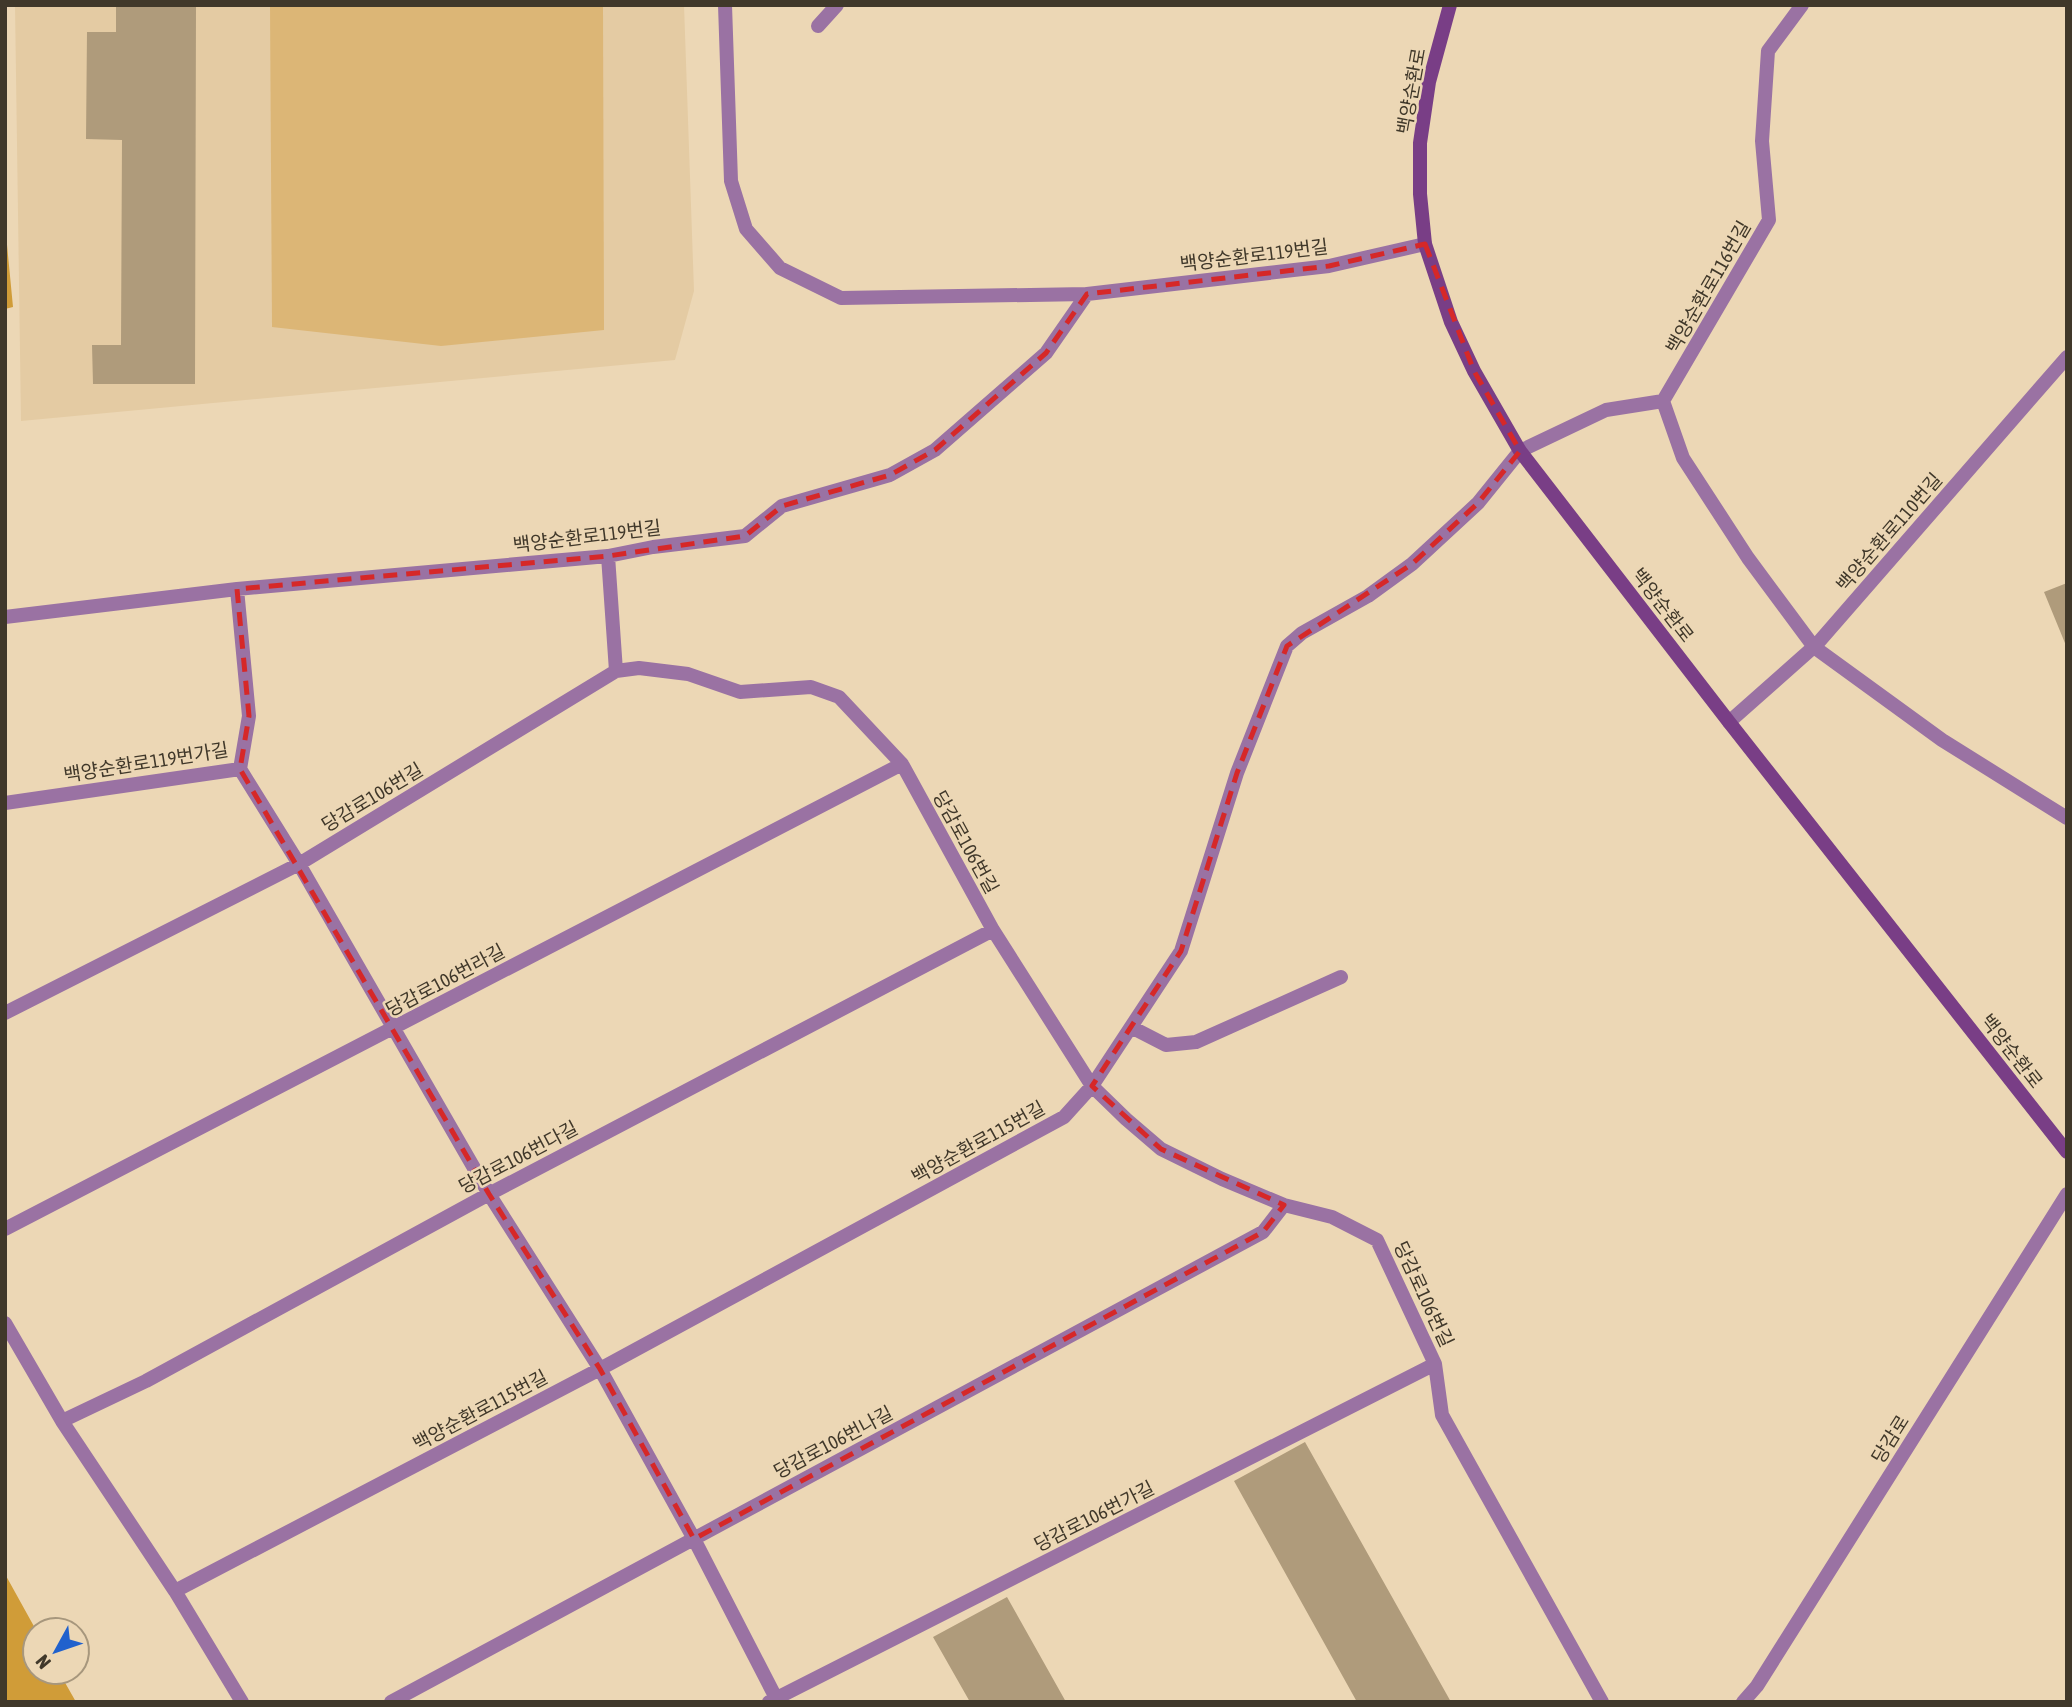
<svg xmlns="http://www.w3.org/2000/svg" width="2072" height="1707" font-family="'Asap Condensed','Noto Sans KR',sans-serif">
<style>
.built{fill:#e4cba3}
.green{fill:#dcb676}
.forest{fill:#d09c38}
.building{fill:#af9b7b}
.lines{fill:none;stroke-linecap:round;stroke-linejoin:round}
.minor{stroke:#9a72a3;stroke-width:14}
.secondary{stroke:#793e86;stroke-width:14}
.marked{fill:none;stroke:#d62828;stroke-width:5;stroke-dasharray:14 9;stroke-linejoin:round}
.labels{text-anchor:middle;dominant-baseline:central;stroke-width:5;stroke-linejoin:round;paint-order:stroke}
.street-label{font-size:19px;fill:#40382a;stroke:#ecd7b5}
</style>
<rect width="100%" height="100%" fill="#ecd7b5"/>
<path class="built" d="M15 5H684L694 291 675 360 21 421Z"/>
<path class="green" d="M270 5H603L604 330 441 346 272 327Z"/>
<path class="forest" d="M5 224 13 307 5 309Z
M5 1574 36 1630 35 1672H59L76 1702H5Z"/>
<path class="building" d="M116 5H196L195 384H93L92 345H121L122 140 86 139 87 32H116Z
M2067 583V648L2044 592Z
M1305 1442 1451 1702H1357L1234 1481Z
M1007 1597 1066 1702H970L933 1637Z"/>
<g class="lines">
<path class="minor" d="M725 5 731 181 746 229 780 268 841 298 1087 294 1329 266 1425 244
M818 26 837 5
M1663 401 1683 458 1748 558 1814 647 1942 740 2067 818
M608 556 616 671
M5 617 237 589 608 556 653 547 745 536 782 506 890 475 935 450 1046 353 1087 294
M1729 722 1817 644 2067 357
M240 769 299 864 489 1194 600 1369 694 1539 776 1698
M5 803 240 769 249 716 237 589
M5 1013 299 864 616 671 639 668 688 674 740 692 811 687 839 697 902 764 993 930 1092 1086 1126 1119 1161 1149 1222 1179 1284 1205 1332 1217 1377 1240 1435 1364 1442 1415 1602 1702
M1131 1027 1166 1045 1196 1042 1341 977
M5 1229 902 764
M5 1323 62 1421 175 1591 242 1702
M62 1421 146 1381 489 1194 993 930
M175 1591 600 1369 1064 1117 1092 1086 1181 951 1237 773 1287 646 1302 633 1368 596 1412 564 1478 503 1520 451 1606 410 1663 401 1769 220 1762 141 1768 51 1802 5
M391 1702 1263 1232 1284 1205
M769 1702 1435 1364
M1743 1702 1757 1686 2067 1194"/>
<path class="secondary" d="M1450 5 1429 82 1420 143V194L1425 244 1451 322 1474 371 1520 451 1729 722 2067 1152"/>
</g>
<path class="marked" d="M1425 244 1474 371 1520 451 1478 503 1412 564 1287 646 1237 773 1181 951 1092 1086 1161 1149 1284 1205 1263 1232 694 1539 600 1369 489 1194 240 769 249 716 237 589 608 556 745 536 782 506 890 475 935 450 1046 353 1087 294 1329 266Z"/>
<g class="labels">
<g class="street-label">
<text transform="translate(1411 91) rotate(-80)">백양순환로</text>
<text transform="translate(1254 255) rotate(-7)">백양순환로119번길</text>
<text transform="translate(1708 287) rotate(-60)">백양순환로116번길</text>
<text transform="translate(1889 532) rotate(-49)">백양순환로110번길</text>
<text transform="translate(587 536) rotate(-7)">백양순환로119번길</text>
<text transform="translate(1663 605) rotate(52)">백양순환로</text>
<text transform="translate(146 762) rotate(-9)">백양순환로119번가길</text>
<text transform="translate(372 797) rotate(-31)">당감로106번길</text>
<text transform="translate(966 842) rotate(61)">당감로106번길</text>
<text transform="translate(445 980) rotate(-28)">당감로106번라길</text>
<text transform="translate(2012 1051) rotate(52)">백양순환로</text>
<text transform="translate(978 1142) rotate(-29)">백양순환로115번길</text>
<text transform="translate(518 1157) rotate(-28)">당감로106번다길</text>
<text transform="translate(1424 1294) rotate(65)">당감로106번길</text>
<text transform="translate(480 1410) rotate(-28)">백양순환로115번길</text>
<text transform="translate(1890 1439) rotate(-58)">당감로</text>
<text transform="translate(833 1442) rotate(-28)">당감로106번나길</text>
<text transform="translate(1094 1516) rotate(-27)">당감로106번가길</text>
</g>
</g>
<rect width="2072" height="1707" fill="none" stroke="#40382a" stroke-width="14"/>
<g transform="translate(56 1651) rotate(230)"><circle r="33" fill="#ecd7b5" stroke="#a7977d" stroke-width="2"/>
<path d="M0-5L12 26L0 18L-12 26Z" fill="#2061cd"/>
<text y="-10" font-size="19" font-weight="bold" text-anchor="middle" fill="#40382a">N</text>
</g>
</svg>
